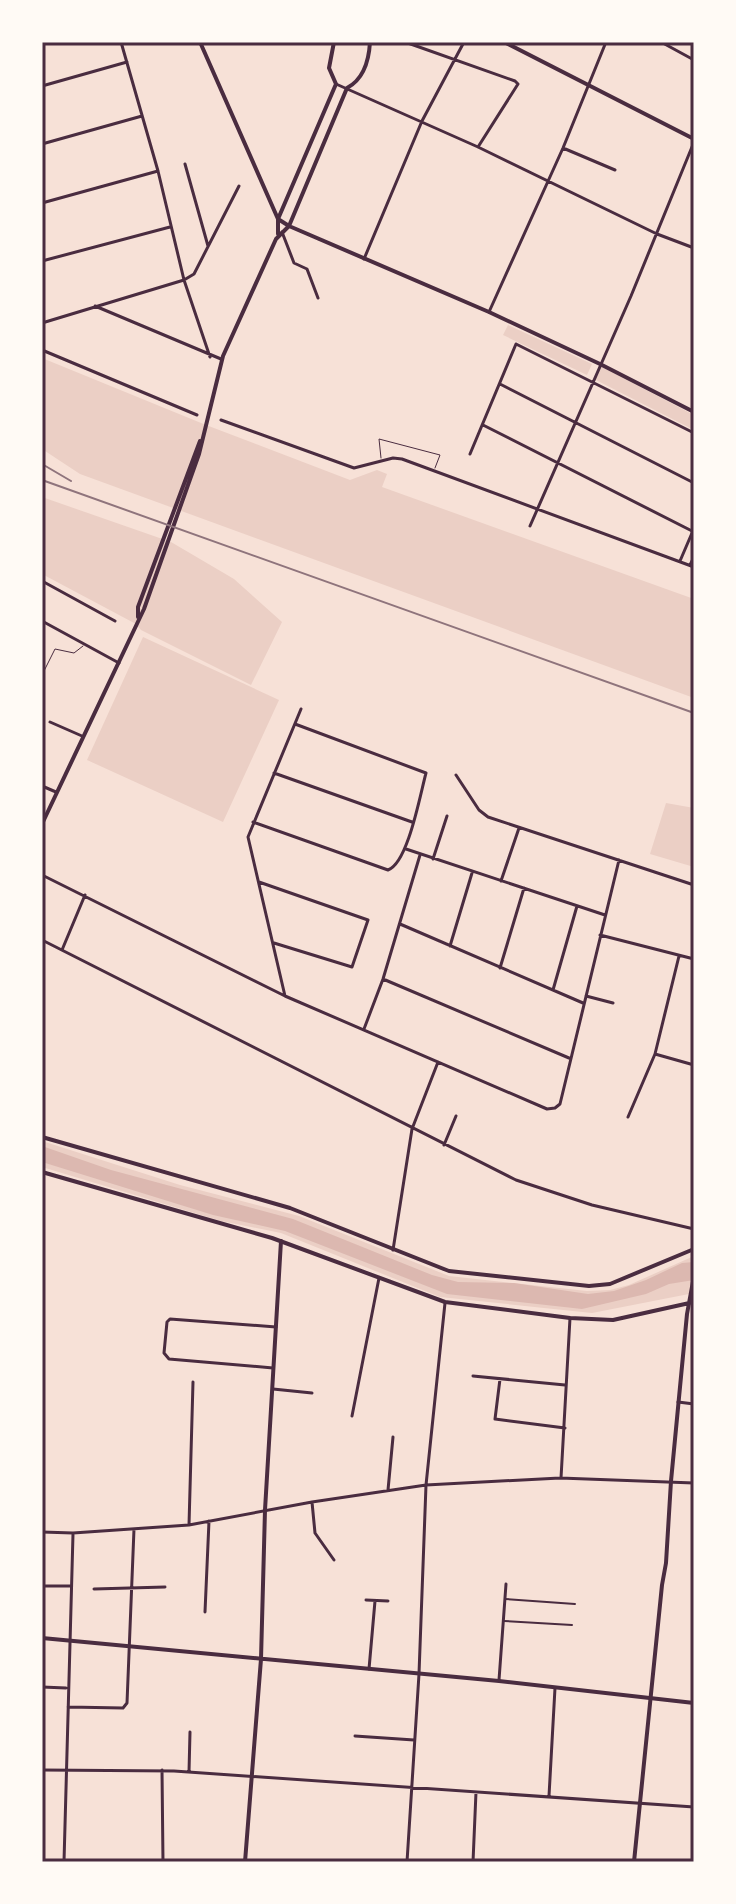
<svg xmlns="http://www.w3.org/2000/svg" width="736" height="1904" viewBox="0 0 736 1904" font-family="'PT Sans',sans-serif">
<style>
.green{fill:#ebcfc5}
.water{fill:#dcb8b0}
.lines{fill:none;stroke-linecap:round;stroke-linejoin:round}
.service{stroke:#4a2c40;stroke-width:1}
.pedestrian{stroke:#4a2c40;stroke-width:2}
.minor{stroke:#4a2c40;stroke-width:3}
.tertiary{stroke:#4a2c40;stroke-width:4}
.secondary{stroke:#4a2c40;stroke-width:4}
.rail{stroke:#8f747c;stroke-width:2}
.neatline{fill:none;stroke:#4a2c40;stroke-width:3}
</style>
<rect width="100%" height="100%" fill="#f7e1d7"/>
<!-- green -->
<path class="green" d="M508,325L592,364L587,375L503,335Z
M42,358L206,425L350,480L377,470L387,474L382,487L694,599V698L80,474L42,449Z
M600,366L694,415V430L594,379Z
M42,497L171,542L234,579L282,622L251,685L141,630L136,624L42,574Z
M143,637L279,700L223,822L87,760Z
M666,803L694,808V867L650,854Z
M42,1141L180,1185L299,1216L449,1276L587,1291L610,1290L629,1285L694,1256V1293L592,1313L440,1297L281,1233L221,1221L42,1167Z"/>
<!-- water -->
<path class="water" d="M42,1146L111,1170L293,1219L432,1275L458,1282L514,1283L588,1294L614,1291L646,1280L682,1263L694,1262V1280L669,1284L646,1294L582,1309L447,1294L285,1231L213,1215L42,1162Z"/>
<g class="lines">
<!-- service -->
<path class="service" d="M381,458L379,439L440,455L435,468
M42,675L55,649L74,653L83,646"/>
<!-- pedestrian -->
<path class="pedestrian" d="M505,1599L575,1604
M504,1621L572,1625"/>
<!-- minor -->
<path class="minor" d="M121,42L158,171L184,280L210,357
M405,42L515,81L518,84L478,147
M661,42L694,60
M336,84L478,147L657,234L694,248
M42,86L127,62
M42,144L142,116
M563,148L615,170
M185,164L208,246
M42,203L158,171
M282,232L294,263L307,269L318,298
M364,259L422,121L464,42
M42,261L170,227
M95,306L221,359
M489,312L563,148L606,42
M42,323L184,280L194,274L239,186
M42,350L197,415
M500,384L694,483
M221,420L354,468L393,458L402,459L694,567
M483,425L694,532
M470,454L516,344L694,433
M530,526L631,296L694,142
M680,561L692,533
M690,565L694,557
M42,581L115,621
M42,621L119,663
M50,722L82,736
M274,773L412,822
M456,775L479,810L488,817L694,885
M42,786L56,792
M253,822L388,870C408,863 420,795 426,773L295,724
M406,849L605,915
M433,859L447,816
M42,875L285,996L547,1109L555,1108L560,1104L619,860
M501,881L519,828
M259,882L368,920L352,967L274,943
M400,924L583,1003
M600,935L694,959
M42,940L516,1180L592,1205L694,1229
M450,946L472,873
M62,950L85,895
M500,968L524,888
M383,979L569,1058
M553,990L577,906
M285,996L248,837L301,709
M586,996L613,1003
M364,1029L383,979L420,855
M655,1054L694,1065
M628,1117L655,1054L679,956
M444,1145L456,1116
M393,1250L412,1129L438,1062
M273,1368L169,1359L164,1353L167,1322L170,1319L276,1327
M473,1376L565,1385
M500,1379L495,1419L565,1428
M273,1389L312,1393
M678,1402L694,1404
M352,1416L379,1278
M561,1478L570,1318
M388,1490L393,1437
M312,1502L315,1533L334,1560
M189,1525L193,1382
M42,1532L73,1533L189,1525L312,1502L426,1485L560,1478L694,1483
M42,1586H71
M94,1589L165,1587
M366,1600L388,1601
M205,1612L209,1521
M369,1669L375,1601
M499,1680L506,1584
M42,1687L66,1688
M68,1707L123,1708L127,1703L134,1529
M355,1736L414,1740
M42,1770L174,1771L694,1807
M162,1770L163,1862
M189,1772L190,1732
M549,1796L555,1688
M64,1862L73,1534
M407,1862L419,1674L426,1485L445,1303
M473,1862L476,1792"/>
<!-- tertiary -->
<path class="tertiary" d="M200,42L278,219L289,226L489,312L600,364L694,412
M504,42L694,139
M278,234V219L336,84L329,68L334,42
M138,617V607L200,441
M42,824L144,609L199,454L223,356L276,239L289,226L347,88C364,79 369,60 370,42
M42,1638L499,1681L694,1703
M245,1862L261,1659L265,1510L281,1241"/>
<!-- secondary -->
<path class="secondary" d="M42,1137L290,1208L449,1271L589,1286L610,1284L694,1249
M42,1172L272,1238L445,1302L570,1318L613,1320L694,1302
M634,1862L662,1585L666,1563L671,1481L687,1314L694,1276"/>
<!-- rail -->
<path class="rail" d="M42,464L71,481
M42,480L694,713"/>
</g>
<!-- border -->
<rect width="736" height="1904" fill="none" stroke="#fffaf5" stroke-width="88"/>
<rect x="44" y="44" width="648" height="1816" class="neatline"/>
</svg>
